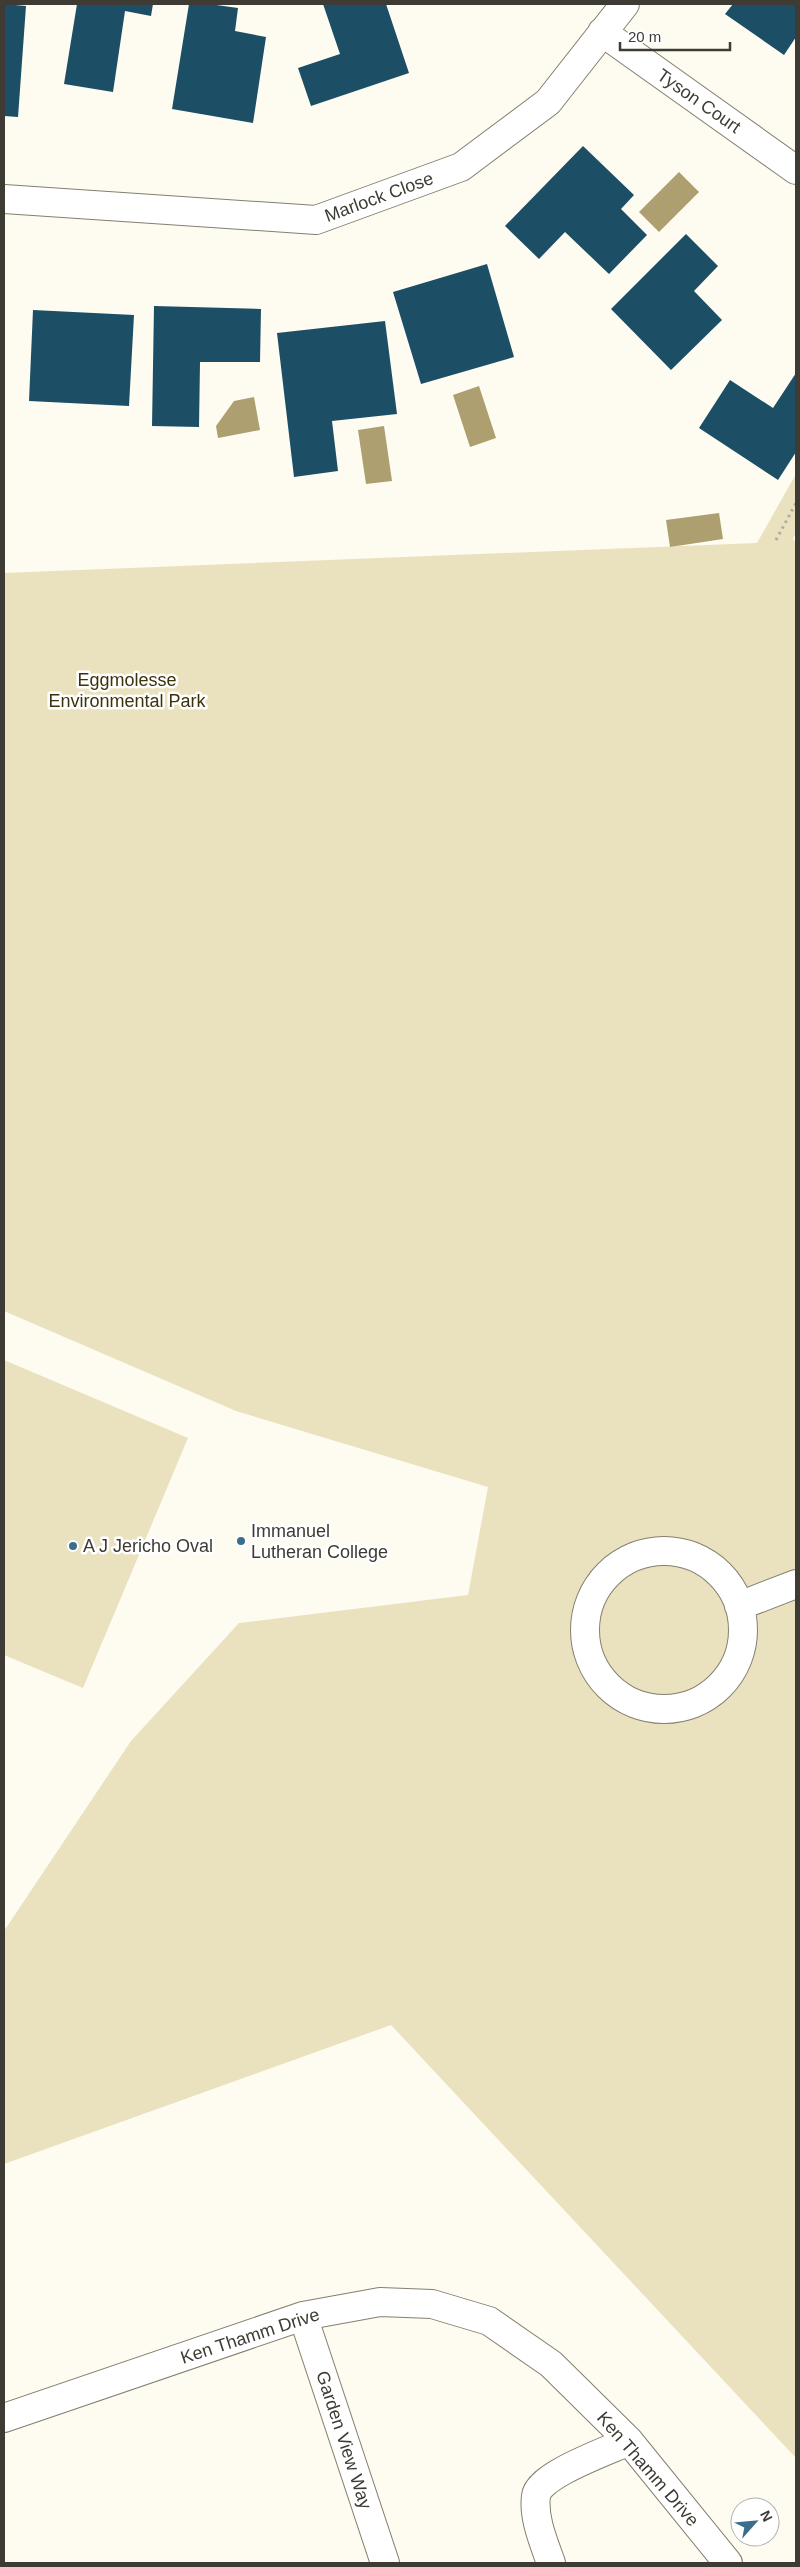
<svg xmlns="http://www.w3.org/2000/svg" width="800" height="2567" viewBox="0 0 800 2567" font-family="Helvetica,sans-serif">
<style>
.green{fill:#eae1bf}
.water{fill:#ad9f6f}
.building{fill:#1c4e66}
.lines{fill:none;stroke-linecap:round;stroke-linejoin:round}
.street-casing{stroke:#847f6e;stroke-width:30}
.path{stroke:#b0ada4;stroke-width:3;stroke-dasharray:2.5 4;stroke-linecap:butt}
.street{stroke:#fff;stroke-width:28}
.poi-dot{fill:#396f8b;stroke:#fff;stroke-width:2}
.labels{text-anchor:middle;stroke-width:5;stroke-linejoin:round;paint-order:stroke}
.street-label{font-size:18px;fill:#3d3b34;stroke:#fff}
.park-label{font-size:18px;fill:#3d330a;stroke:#fff}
.poi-label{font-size:18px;fill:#3d3b34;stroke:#fff;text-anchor:start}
</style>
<rect width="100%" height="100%" fill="#fefbf0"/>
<!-- green -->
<path class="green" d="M796,474V533L793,538L796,544V2458L391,2025L4,2164V1931L131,1741L239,1623L468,1595L488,1487L236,1411L4,1311V573L757,543Z
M4,1360L188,1438L83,1688L4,1655Z"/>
<!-- water -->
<path class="water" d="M679,172L699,192L659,232L639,212Z
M479,386L496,438L470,447L453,395Z
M254,397L260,430L218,438L216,426L234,401Z
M384,426L392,481L366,484L358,430Z
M719,513L723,539L670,547L666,520Z"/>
<!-- building -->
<path class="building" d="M4,4L26,6L18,117L4,116Z
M77,4H153L151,16L125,11L113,92L64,84Z
M189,4H209L238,8L235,31L266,37L253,123L172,109Z
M323,4H386L409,73L311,106L298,68L340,54Z
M733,4H796V37L784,55L725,14Z
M583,146L634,195L621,209L647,235L609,274L565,232L539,259L505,226Z
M686,234L718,266L694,291L722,320L671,370L611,309Z
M487,264L514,357L421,384L393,292Z
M154,306L261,309L260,362H200L199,427L152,426Z
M33,310L134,315L129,406L29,401Z
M385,321L397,414L332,421L338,471L294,477L277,333Z
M796,373V452L778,480L699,428L730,380L773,408Z"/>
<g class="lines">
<defs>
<path id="street" d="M602,32L796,170
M4,199L316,220L461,167L548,102L625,4
M585 1630a79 79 0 1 1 158 0a79 79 0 1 1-158 0Z
M739,1606L796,1584
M303,2316L385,2563
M4,2418L303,2316L380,2302L432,2304L489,2321L551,2364L629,2441L728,2563
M551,2563C544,2543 533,2518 536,2496C538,2475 610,2450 629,2441"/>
</defs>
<!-- street casing -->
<use href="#street" class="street-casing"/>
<!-- path -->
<path class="path" d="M776,540L796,503"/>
<!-- street -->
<use href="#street" class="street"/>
</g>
<!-- markers -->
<g class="poi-dot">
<circle cx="241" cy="1541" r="5"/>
<circle cx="73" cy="1546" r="5"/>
</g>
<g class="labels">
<!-- street labels -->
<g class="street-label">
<text transform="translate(699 101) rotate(35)" y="6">Tyson Court</text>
<text transform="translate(379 197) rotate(-20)" y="6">Marlock Close</text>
<text transform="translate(250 2336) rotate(-18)" y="6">Ken Thamm Drive</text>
<text transform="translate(344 2440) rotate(72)" y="6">Garden View Way</text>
<text transform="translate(648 2469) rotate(49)" y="6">Ken Thamm Drive</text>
</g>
<!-- park labels -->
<g class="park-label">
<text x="127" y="686">Eggmolesse<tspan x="127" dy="21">Environmental Park</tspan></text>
</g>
<!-- poi labels -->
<g class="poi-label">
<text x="251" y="1537">Immanuel<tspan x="251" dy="21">Lutheran College</tspan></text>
<text x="83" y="1552">A J Jericho Oval</text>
</g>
</g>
<!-- border -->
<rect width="800" height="2567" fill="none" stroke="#3d3b34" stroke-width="10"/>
<!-- north arrow -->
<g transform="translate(755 2522) rotate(63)"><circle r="24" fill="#ffffff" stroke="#b1b1ae"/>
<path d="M0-4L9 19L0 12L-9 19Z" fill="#396f8b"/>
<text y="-8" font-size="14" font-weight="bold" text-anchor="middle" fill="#3d3b34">N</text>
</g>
<!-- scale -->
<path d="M620 42v8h110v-8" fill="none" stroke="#3d3b34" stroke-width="2.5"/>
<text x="628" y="42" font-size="15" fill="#3d3b34" stroke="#ffffff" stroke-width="4" paint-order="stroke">20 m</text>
</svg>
